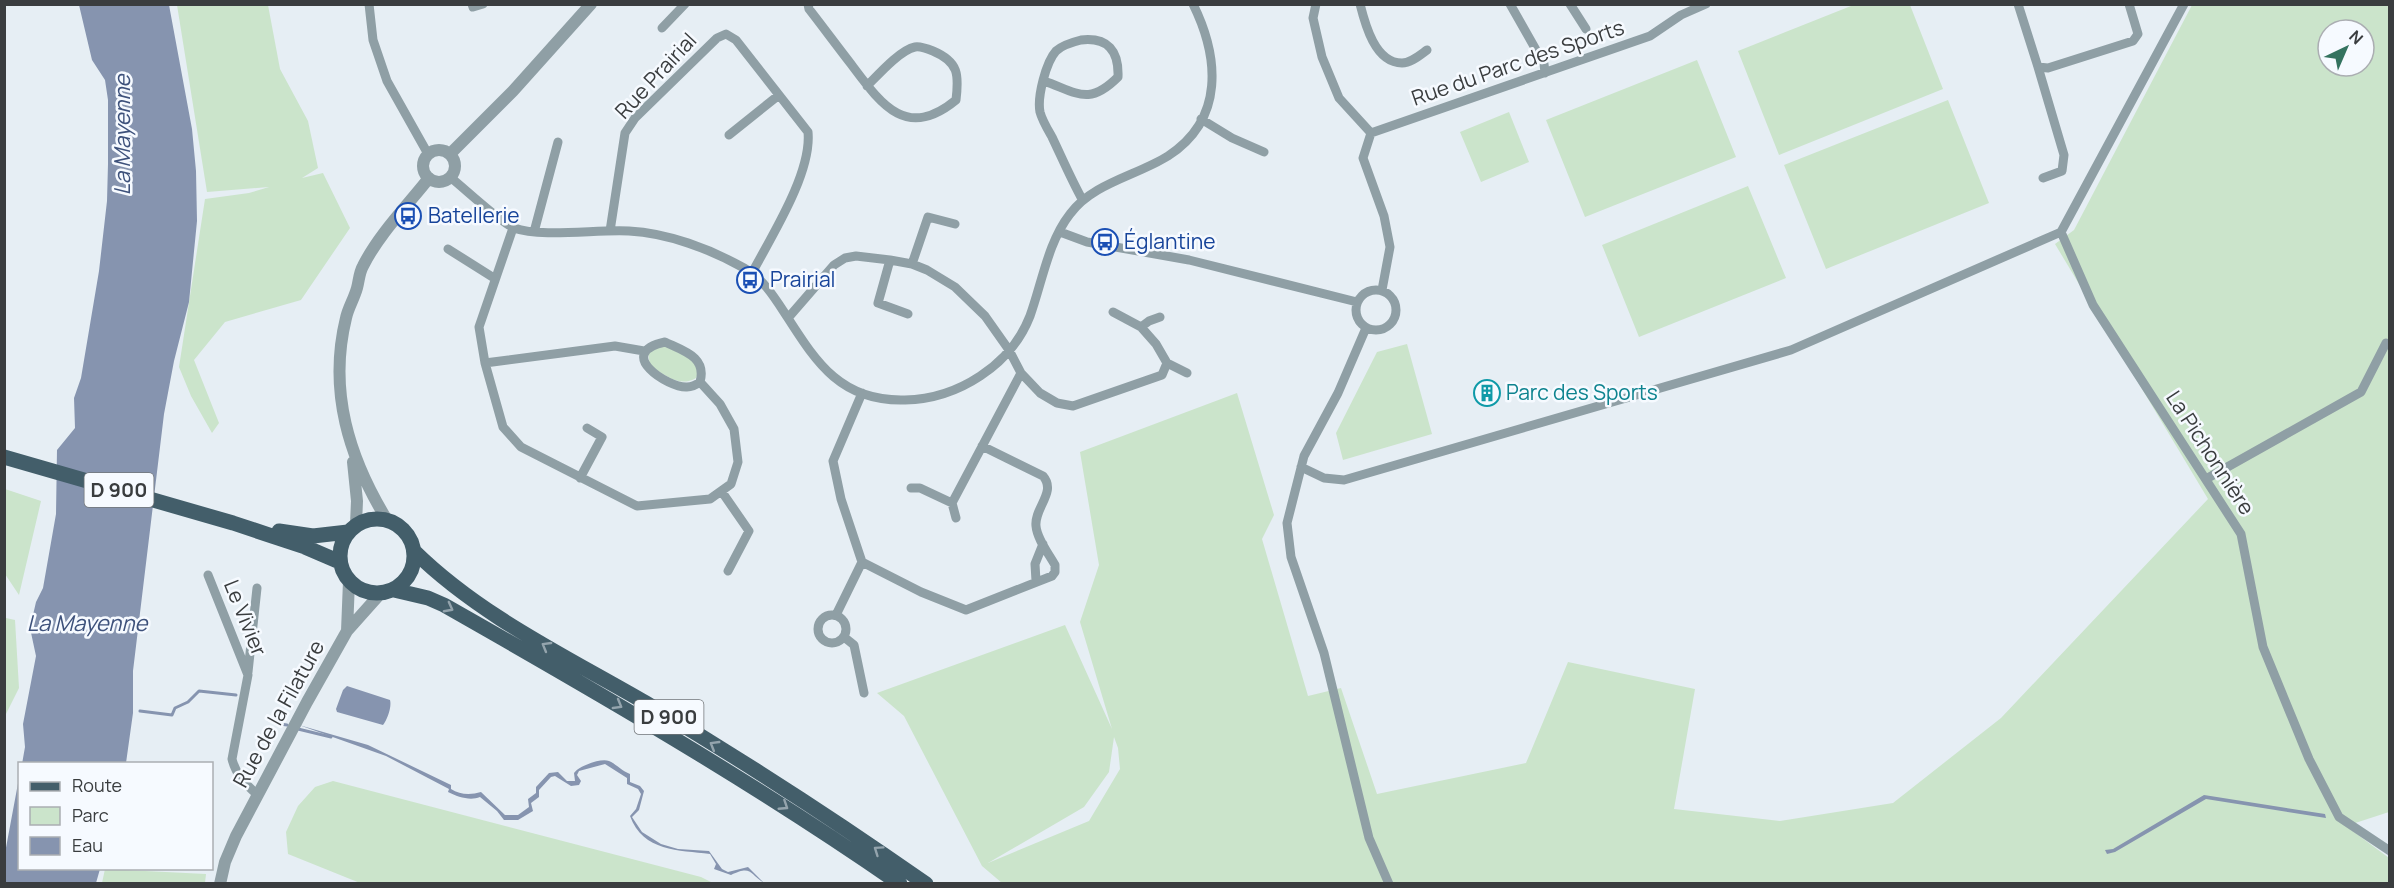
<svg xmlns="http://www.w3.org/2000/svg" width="2394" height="888" viewBox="0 0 2394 888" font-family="Manrope,sans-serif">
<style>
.green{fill:#cbe4cb;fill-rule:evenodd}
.water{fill:#8694af}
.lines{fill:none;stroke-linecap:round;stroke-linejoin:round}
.stream{stroke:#8694af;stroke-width:3}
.minor{stroke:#8f9fa5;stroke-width:9}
.tertiary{stroke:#8f9fa5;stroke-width:12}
.primary{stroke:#435e6a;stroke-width:15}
.oneway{stroke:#94a4ad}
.labels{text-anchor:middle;stroke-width:5;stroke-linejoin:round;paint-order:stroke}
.shield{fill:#f6faff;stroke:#727679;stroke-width:1.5}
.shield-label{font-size:20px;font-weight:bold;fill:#3a3d3f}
.street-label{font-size:21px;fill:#3a3d3f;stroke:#f6faff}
.transit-label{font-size:21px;fill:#164399;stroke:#f6faff;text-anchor:start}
.culture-label{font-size:21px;fill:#0d838f;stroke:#f6faff;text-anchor:start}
.water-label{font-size:22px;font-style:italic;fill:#3d517b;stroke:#f6faff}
</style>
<rect width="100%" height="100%" fill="#e6eef4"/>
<!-- green -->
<path class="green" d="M1856,4L1910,5L1943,89L1779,155L1738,51Z
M177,5H268L280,69L308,121L318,168L302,178L323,173L350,228L301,300L225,322L194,360L219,423L212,433L191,396L179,367L205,199L249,193L269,187L207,192Z
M2192,5H2389V812L2346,826L2389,858V883H1002L982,866L904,716L877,693L1065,625L1112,729L1080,622L1099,565L1080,452L1237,393L1274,515L1262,539L1308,696L1341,688L1377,794L1526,763L1568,662L1695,689L1674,809L1780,821L1893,803L2001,718L2208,499L2055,244L2074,230ZM2328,30H2364V66H2328ZM1114,737L1118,748L1120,769L1089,821L988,863L1084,807L1109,772Z
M1697,60L1736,157L1585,217L1546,120Z
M1948,100L1989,203L1826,269L1784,165Z
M1509,112L1529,162L1481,182L1460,132Z
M1748,186L1786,278L1639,337L1602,245Z
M664,344L694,361L699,370L696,378C679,388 666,375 650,366L648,352Z
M1407,344L1432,434L1343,460L1336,433L1377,352Z
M5,489L41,501L19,595L5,574Z
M6,618L15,620L19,688L5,716L6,793L5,799L4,620Z
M333,781L701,877L713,883H360L288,854L286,832L298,806L315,787Z
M105,869L206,874L205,883H102Z"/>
<!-- water -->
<path class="water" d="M79,5H169L192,129L196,171L197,221L189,302L174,361L164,414L133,671V713L126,763L22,764L25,747L23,724L36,656L30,628L36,602L43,588L56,514L57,450L75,428L74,398L81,378L99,271L107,201L108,164V100L105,80L92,60Z
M347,686L390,700C392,707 387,720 383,725L337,712L336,709L343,690Z
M299,725L368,745L451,785V789C460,795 471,795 481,792L505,815H518L529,807L528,799L536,793V787L549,773L558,772L567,781H575L574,773C579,766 600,758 609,761C616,764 622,771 630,774V782L640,786L644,791L639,810L632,817L642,832L661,844L678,849L709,851L722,869L728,872L748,867L764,883C749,874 752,865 731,875L714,869L716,864L710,854C679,850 643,852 630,816L636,809L641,794L638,789L627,784V778L605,764L579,771L577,775L581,781L579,785L571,786L555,776L551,777L539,790V797L531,803L533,811L518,820H504L497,811L480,797C470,801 458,797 448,792L449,789L386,756Z
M19,778L20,868L100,869L96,883H5V853Z
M2204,795L2325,814L2326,818L2206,799L2115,852L2107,854L2105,850L2113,849Z"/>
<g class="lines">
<!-- stream -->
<path class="stream" d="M140,711L172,715L175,708L188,702L199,691L236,695
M280,724L287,725
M298,729L331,737"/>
<!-- minor -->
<path class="minor" d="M369,4L373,40L387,81L428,154
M472,4L473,7L483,4
M808,4L809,9C823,27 837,46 851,64C881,104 906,141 956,100C959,75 959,62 933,51C928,49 920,46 915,47C900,50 878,75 867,86
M1316,4L1313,18L1322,57L1339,98L1371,133
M1360,4C1365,24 1375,63 1402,63C1411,63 1420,55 1427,50
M1510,4L1544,64L1545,73
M1570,4L1586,29
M2018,4L2038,67L2048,68L2133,41L2138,34L2129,4
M662,28L685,4
M2038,67L2064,155L2062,171L2043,178
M1044,81C1078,93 1089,106 1118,77C1119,51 1108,37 1081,40C1073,42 1062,45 1056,51C1046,62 1037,97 1040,112C1042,120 1048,130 1052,137C1062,158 1071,179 1082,199
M1201,119L1232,138L1264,152
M1371,133L1650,36L1681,15L1706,4
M1371,133L1363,158L1384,216L1390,247L1382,290
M729,135L779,95
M450,177C464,188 501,223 514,228C542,238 598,229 629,231C668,233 710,249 744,268C762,278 773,295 784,312C815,360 839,402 905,400C958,399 1011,365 1030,316C1042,283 1048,242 1070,214C1093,183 1136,176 1168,156C1225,119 1219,57 1193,4
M513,228L479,327L485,363L503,427L521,447L637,506L710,499L731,484L738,462L734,429L720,404L700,382
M610,231L625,133L635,118L717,38L726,34L736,40L808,132C812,173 771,237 752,273
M534,232L558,142
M1060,232L1087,242L1189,260L1357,302
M2061,232L2093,305L2241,534L2263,647L2309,759L2339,817L2390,851
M2061,232L2184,4
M448,249L494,278
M890,260L878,303L908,314
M912,264L928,217L955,224
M1356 310a20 20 0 1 1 40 0a20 20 0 1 1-40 0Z
M1113,312L1141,327
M788,318L834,265L845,258L856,256L890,260L912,264L927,270L955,287L985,316L1009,350L1021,373L1040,393L1057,403L1073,406L1162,375L1167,363L1156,344L1141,327L1149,321L1160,317
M1366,328L1338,393L1304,456L1287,523L1291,557L1324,653L1369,838L1389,884
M665,342C684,351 707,357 700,382C696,385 692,387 687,387C668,388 614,353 665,342Z
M485,363L615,346L644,351
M1167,363L1187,373
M862,393L833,461L841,499L862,562L921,592L966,610L1052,576L1055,572V565C1049,554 1037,539 1036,526C1034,508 1057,492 1043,476L982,446
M1301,467L1324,478L1344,480L1791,350L2061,232
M580,478L602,437L587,428
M2206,479L2361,392L2386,343
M911,488H920L952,503L1021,373
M722,492L749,531L728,571
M952,503L956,518
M208,575L248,675L232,759C236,775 245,784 258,795
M1036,581L1035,564L1043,544
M818 629a14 14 0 1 1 28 0a14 14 0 1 1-28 0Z
M836,615L862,562
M844,637L854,645L864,693
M248,672L257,588"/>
<!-- tertiary -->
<path class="tertiary" d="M423 166a16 16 0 1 1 32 0a16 16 0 1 1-32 0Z
M450,154L513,91L591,4
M353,462L357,501L356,524
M387,520C349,458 328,391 346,318C348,308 354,299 357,288C359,281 359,273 363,266C379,234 407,206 429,178
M347,631L349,581
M220,884L225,862L236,836L307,702L347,631L380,594"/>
<!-- primary -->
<path class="primary" d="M4,457L233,523L305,547L340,562
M340 556a37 37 0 1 1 74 0a37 37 0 1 1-74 0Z
M279,531L313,536L348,532
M414,551C480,616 567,657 646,703C742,760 835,820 926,884
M394,590L428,598L444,605C599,693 753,782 900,884"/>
</g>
<!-- one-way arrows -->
<defs><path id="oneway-chevron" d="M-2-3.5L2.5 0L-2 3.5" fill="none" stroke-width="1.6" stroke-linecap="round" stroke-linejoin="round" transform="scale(1.5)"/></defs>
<g class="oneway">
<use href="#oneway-chevron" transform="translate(449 608) rotate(28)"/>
<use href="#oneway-chevron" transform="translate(546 646) rotate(-150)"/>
<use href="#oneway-chevron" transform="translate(618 705) rotate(30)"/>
<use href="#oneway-chevron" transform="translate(714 745) rotate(-149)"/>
<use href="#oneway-chevron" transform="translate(784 806) rotate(33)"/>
<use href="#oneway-chevron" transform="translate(878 850) rotate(-145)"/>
</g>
<!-- icons -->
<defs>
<symbol id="bus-ring" viewBox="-11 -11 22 22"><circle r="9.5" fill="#f6faff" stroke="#1a4fb4" stroke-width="1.5"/><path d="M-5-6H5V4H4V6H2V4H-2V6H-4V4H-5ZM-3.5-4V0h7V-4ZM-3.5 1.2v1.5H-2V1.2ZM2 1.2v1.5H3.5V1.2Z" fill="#1a4fb4"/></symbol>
<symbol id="building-ring" viewBox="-11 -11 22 22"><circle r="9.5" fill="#f6faff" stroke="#0f9aa8" stroke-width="1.5"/><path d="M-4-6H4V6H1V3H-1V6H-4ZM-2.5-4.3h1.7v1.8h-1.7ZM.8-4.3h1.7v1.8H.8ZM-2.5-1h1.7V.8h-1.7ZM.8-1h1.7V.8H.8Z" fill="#0f9aa8"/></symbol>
</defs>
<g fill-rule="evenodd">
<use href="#bus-ring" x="393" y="201" width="30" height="30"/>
<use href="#bus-ring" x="1090" y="227" width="30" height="30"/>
<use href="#bus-ring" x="735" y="265" width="30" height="30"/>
<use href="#building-ring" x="1472" y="378" width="30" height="30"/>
</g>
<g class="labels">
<!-- shield labels -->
<g class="shield">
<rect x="84.5" y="473" width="69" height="34" rx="4.5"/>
<rect x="634.5" y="700" width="69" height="34" rx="4.5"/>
</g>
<g class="shield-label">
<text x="119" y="497">D 900</text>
<text x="669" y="724">D 900</text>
</g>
<!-- street labels -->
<g class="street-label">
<text transform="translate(1518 63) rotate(-19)" y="7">Rue du Parc des Sports</text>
<text transform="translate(656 76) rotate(-47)" y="7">Rue Prairial</text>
<text transform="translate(2210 453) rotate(57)" y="7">La Pichonnière</text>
<text transform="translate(245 618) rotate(68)" y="7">Le Vivier</text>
<text transform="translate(279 714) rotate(-61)" y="7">Rue de la Filature</text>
</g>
<!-- transit labels -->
<g class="transit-label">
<text x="428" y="223">Batellerie</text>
<text x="1124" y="249">Églantine</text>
<text x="770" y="287">Prairial</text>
</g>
<!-- culture labels -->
<g class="culture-label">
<text x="1506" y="400">Parc des Sports</text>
</g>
<!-- water labels -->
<g class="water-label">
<text transform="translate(122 135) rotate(-90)" y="8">La Mayenne</text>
<text x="87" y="631">La Mayenne</text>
</g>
</g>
<!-- border -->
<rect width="2394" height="888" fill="none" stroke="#3a3d3f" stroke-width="12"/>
<!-- legend -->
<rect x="18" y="762" width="195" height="108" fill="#f6faff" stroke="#abaeb2" stroke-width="1.5"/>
<rect x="30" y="782" width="30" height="9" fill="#435e6a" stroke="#abaeb2" stroke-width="1.5"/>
<text x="72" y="792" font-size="18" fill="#3a3d3f">Route</text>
<rect x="30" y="807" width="30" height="18" fill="#cbe4cb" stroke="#abaeb2" stroke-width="1.5"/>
<text x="72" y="822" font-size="18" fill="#3a3d3f">Parc</text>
<rect x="30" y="837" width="30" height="18" fill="#8694af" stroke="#abaeb2" stroke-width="1.5"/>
<text x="72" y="852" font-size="18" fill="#3a3d3f">Eau</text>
<!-- north arrow -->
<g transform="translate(2346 48) rotate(44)"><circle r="28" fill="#f6faff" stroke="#abaeb2" stroke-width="1.5"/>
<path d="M0-4.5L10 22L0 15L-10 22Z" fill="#34735f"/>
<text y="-9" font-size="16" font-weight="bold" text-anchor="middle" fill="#3a3d3f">N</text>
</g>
</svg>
